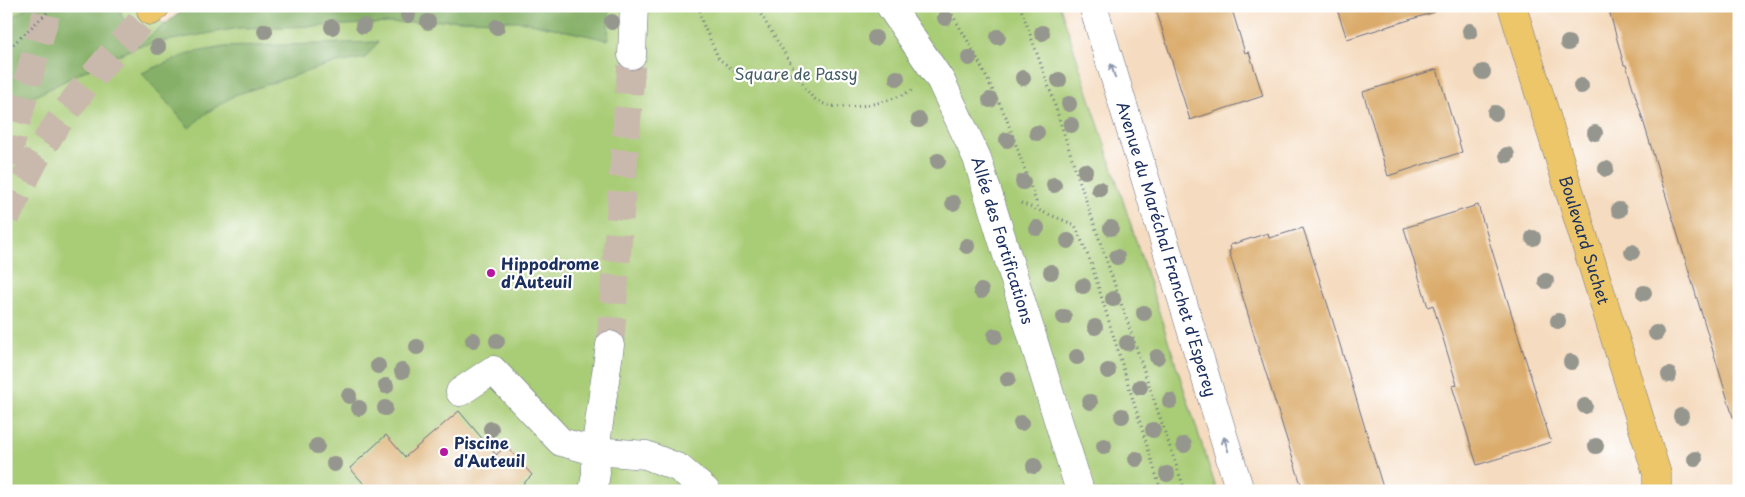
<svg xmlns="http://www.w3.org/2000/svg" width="1745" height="497" viewBox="0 0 1745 497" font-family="'Playpen Sans',sans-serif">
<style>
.green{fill:#a9cc76;stroke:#627e6a}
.forest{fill:#86b067;stroke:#507062}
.building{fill:#daab6b}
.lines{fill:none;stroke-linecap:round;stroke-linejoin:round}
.minor-tunnel{stroke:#c9b9ac;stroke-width:28;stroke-dasharray:28 14;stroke-linecap:butt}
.highway-tunnel{stroke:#c9b9ac;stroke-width:28;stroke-dasharray:28 14;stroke-linecap:butt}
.minor-casing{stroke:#676b80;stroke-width:29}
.major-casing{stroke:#676b80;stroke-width:29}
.highway-casing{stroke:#676b80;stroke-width:29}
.path{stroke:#676b80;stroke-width:3;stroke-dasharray:1 4;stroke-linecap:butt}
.minor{stroke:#fff;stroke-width:28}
.major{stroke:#ecc669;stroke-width:28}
.highway{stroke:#ecc669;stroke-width:28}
.tree{fill:#95968e}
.oneway{stroke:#8d97ae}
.poi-dot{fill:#b5179e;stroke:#fff;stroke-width:2}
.labels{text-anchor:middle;stroke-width:4.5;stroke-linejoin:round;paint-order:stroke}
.park-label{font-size:16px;fill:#465e65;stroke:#fff}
.street-label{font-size:16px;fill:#1b2f5e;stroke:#fff}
.poi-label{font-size:16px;font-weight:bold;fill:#1b2f5e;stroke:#fff;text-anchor:start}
</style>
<rect width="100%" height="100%" fill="#fff"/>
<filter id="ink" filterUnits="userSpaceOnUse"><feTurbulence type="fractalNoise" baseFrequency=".02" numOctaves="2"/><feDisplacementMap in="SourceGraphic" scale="10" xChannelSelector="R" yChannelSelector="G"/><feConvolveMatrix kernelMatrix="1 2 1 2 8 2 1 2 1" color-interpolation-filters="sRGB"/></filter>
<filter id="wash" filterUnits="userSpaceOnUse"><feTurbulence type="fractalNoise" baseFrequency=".0096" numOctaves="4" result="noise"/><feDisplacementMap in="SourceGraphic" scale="20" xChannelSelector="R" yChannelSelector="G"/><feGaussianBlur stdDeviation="1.12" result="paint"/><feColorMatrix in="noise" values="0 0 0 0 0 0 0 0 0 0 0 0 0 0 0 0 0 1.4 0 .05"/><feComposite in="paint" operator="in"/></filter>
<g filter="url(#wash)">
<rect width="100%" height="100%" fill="#f5dbbf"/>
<!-- green -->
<path class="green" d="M6,6H147L164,25L189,6H1060L1217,491H6Z"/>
<!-- forest -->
<path class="forest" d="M30,6H120L121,14L138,45L189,6H609L608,40L521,21L454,20L323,26L239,28L138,46L82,72L6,111V21Z
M378,42L365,58L327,65L235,95L205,114L189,128L142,73L190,53L224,47Z"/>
<g id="blocks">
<!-- building -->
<path class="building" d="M1155,6H1231L1245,53L1249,52L1263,96L1190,120Z
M1336,6H1434L1435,12L1347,39Z
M1608,6H1739V416L1733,417L1642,117L1626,65H1624L1621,54Z
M1437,69L1462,152L1388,176L1363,92Z
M1478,205L1551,442L1477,465L1452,386L1457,385L1433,305L1428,307L1404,228Z
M1303,228L1331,315L1384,491H1303L1255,338L1229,251L1231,250L1230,245L1268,233L1269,238Z
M459,411L496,455L506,446L532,475L516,491H370L350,468L386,435L405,457Z"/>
</g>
</g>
<g filter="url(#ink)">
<use href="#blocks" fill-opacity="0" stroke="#676b80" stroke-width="1"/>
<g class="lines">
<!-- minor-tunnel -->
<path class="minor-tunnel" d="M610,345L632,55"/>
<!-- highway-tunnel -->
<path class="highway-tunnel" d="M6,163L48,6
M6,218C18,194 29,169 43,146C73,97 112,53 151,11"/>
<defs>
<g id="minor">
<path id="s1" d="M890,6L941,81L977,158L1080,491"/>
<path id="s2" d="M1093,6L1240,491"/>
<path d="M632,55L634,6"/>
<path d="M460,392L493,370L561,442L595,451L646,455L679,468L706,491"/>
<path d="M593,491L596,473L595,451L610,345"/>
</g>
<g id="major">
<path id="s3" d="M1512,6L1657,474V491"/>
</g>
<path id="highway" d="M151,11L156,6"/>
</defs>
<!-- minor casing -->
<use href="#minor" class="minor-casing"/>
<!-- major casing -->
<use href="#major" class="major-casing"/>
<!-- highway casing -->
<use href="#highway" class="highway-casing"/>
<!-- path -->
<path class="path" d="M699,6L702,22L719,59L740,75L772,81L795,73
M756,6C766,24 778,41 788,59C794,69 807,94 816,100C839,115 890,103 912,90
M947,6L972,48L1006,117L1039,210
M1020,6L1050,90L1075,168L1185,491
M6,9L11,6
M6,51L54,6
M1021,203L1075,225L1091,263L1161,491"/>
<!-- minor -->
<use href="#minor" class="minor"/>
<!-- major -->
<use href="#major" class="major"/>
<!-- highway -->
<use href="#highway" class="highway"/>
</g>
<!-- trees -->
<g class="tree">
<circle cx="408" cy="15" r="8"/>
<circle cx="945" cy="18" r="8"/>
<circle cx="428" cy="22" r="8"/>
<circle cx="612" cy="22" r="8"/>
<circle cx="363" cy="26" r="8"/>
<circle cx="332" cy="27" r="8"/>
<circle cx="497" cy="27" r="8"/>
<circle cx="265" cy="31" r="8"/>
<circle cx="1470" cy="31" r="8"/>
<circle cx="1042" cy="33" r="8"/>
<circle cx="998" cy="37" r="8"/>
<circle cx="875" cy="38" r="8"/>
<circle cx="1568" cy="43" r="8"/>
<circle cx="158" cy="47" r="8"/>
<circle cx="969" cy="58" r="8"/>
<circle cx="1483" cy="72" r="8"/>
<circle cx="897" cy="78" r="8"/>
<circle cx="1023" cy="78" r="8"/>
<circle cx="1059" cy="80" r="8"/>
<circle cx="1581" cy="86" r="8"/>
<circle cx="990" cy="100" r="8"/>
<circle cx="1069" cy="104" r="8"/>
<circle cx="1495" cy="113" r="8"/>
<circle cx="919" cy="120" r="8"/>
<circle cx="1071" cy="125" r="8"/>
<circle cx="1037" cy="133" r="8"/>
<circle cx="1595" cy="133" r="8"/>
<circle cx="1007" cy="140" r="8"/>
<circle cx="1507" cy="155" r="8"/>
<circle cx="938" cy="161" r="8"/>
<circle cx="1606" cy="169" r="8"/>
<circle cx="1085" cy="171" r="8"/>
<circle cx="1023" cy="182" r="8"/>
<circle cx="1054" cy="185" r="8"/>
<circle cx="1099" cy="189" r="8"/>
<circle cx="953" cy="203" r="8"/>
<circle cx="1619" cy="210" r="8"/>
<circle cx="1037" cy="228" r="8"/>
<circle cx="1111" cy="228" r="8"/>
<circle cx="1533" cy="238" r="8"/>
<circle cx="1068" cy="241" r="8"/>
<circle cx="967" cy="246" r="8"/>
<circle cx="1632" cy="252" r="8"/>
<circle cx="1117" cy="257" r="8"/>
<circle cx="1051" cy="272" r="8"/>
<circle cx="1546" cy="281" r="8"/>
<circle cx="1083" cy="286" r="8"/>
<circle cx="981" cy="291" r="8"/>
<circle cx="1644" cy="293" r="8"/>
<circle cx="1113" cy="299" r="8"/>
<circle cx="1144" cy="313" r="8"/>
<circle cx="1064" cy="317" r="8"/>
<circle cx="1558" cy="321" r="8"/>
<circle cx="1095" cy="327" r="8"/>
<circle cx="1656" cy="333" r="8"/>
<circle cx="995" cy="336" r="8"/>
<circle cx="473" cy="340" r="8"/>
<circle cx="497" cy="341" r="8"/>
<circle cx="1127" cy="343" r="8"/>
<circle cx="417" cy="347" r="8"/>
<circle cx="1077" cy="357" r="8"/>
<circle cx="1157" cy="357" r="8"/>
<circle cx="1571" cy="362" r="8"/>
<circle cx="378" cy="366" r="8"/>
<circle cx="402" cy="371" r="8"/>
<circle cx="1108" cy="371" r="8"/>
<circle cx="1669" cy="375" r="8"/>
<circle cx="1008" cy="379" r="8"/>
<circle cx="386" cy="386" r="8"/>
<circle cx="1140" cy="387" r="8"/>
<circle cx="349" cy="396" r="8"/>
<circle cx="1170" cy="401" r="8"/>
<circle cx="1090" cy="402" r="8"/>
<circle cx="1585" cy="406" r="8"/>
<circle cx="359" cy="408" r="8"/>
<circle cx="385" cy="408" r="8"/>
<circle cx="1122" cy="416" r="8"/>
<circle cx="1681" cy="416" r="8"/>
<circle cx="1021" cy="423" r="8"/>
<circle cx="491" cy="429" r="8"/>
<circle cx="1153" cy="430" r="8"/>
<circle cx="1184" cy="445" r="8"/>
<circle cx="317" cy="446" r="8"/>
<circle cx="1104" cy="446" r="8"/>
<circle cx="1596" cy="446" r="8"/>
<circle cx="1136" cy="459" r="8"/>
<circle cx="1695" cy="459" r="8"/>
<circle cx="334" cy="464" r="8"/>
<circle cx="1034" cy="466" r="8"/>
<circle cx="1167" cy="474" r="8"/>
</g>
<!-- one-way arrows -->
<defs><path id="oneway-shaft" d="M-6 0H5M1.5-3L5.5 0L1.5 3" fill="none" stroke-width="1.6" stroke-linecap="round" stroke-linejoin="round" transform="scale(1.25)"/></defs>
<g class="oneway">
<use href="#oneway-shaft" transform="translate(1113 71) rotate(-107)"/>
<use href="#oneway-shaft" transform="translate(1226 444) rotate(-107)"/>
</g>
</g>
<!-- markers -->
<g class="poi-dot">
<circle cx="491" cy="273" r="5"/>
<circle cx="444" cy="452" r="5"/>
</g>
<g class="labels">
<!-- park labels -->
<g class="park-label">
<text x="796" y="80">Square de Passy</text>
</g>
<!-- street labels -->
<g class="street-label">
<text dy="6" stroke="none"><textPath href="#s3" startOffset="245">Boulevard Suchet</textPath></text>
<text dy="6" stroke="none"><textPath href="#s1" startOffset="262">Allée des Fortifications</textPath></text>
<text dy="6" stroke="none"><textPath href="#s2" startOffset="254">Avenue du Maréchal Franchet d'Esperey</textPath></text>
</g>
<!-- poi labels -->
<g class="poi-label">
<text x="501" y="270">Hippodrome<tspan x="501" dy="18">d'Auteuil</tspan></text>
<text x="454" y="449">Piscine<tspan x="454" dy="18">d'Auteuil</tspan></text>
</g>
</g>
<!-- margin -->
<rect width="1745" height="497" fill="none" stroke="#fff" stroke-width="25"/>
</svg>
